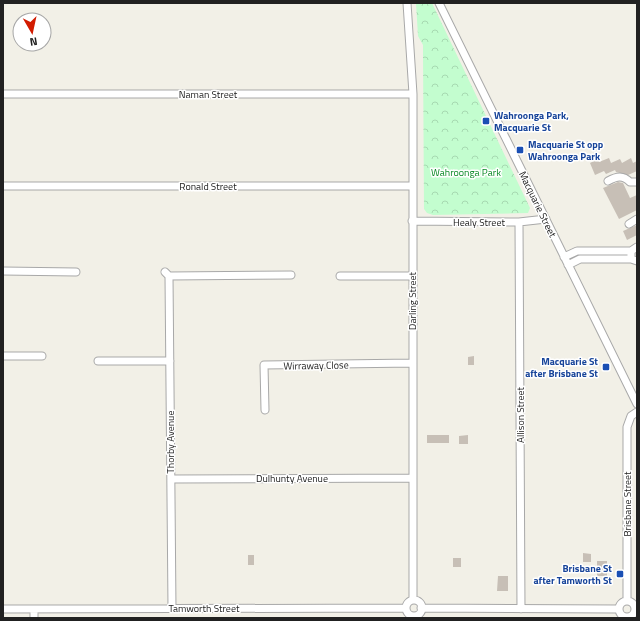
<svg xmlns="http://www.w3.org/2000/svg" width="640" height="621" viewBox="0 0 640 621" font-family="'Titillium Web',sans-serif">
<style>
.park{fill:url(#park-crowns)}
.building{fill:#c7bfb6}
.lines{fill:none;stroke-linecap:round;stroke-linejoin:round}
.minor-casing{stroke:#a8a8a8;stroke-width:9}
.minor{stroke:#fff;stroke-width:7}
.transit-dot{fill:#1a4fb4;stroke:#fff;stroke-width:1.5}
.labels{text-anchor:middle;stroke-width:3;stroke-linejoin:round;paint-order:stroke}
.street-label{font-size:10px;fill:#212121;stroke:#fff}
.transit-label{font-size:10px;font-weight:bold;fill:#164399;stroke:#fff;text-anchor:start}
.park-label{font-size:10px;fill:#058821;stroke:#fff}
</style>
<defs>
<pattern id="park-crowns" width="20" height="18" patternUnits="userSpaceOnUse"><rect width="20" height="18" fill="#c3fdcf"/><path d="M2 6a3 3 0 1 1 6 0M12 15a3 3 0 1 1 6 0" fill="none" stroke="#a7d9b1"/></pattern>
</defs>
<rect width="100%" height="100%" fill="#f2f0e7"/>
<!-- park -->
<path class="park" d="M416,3H432L530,208L528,213L433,215L427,213L424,209L423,54V45L418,36Z"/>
<!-- building -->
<path class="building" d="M609,158L611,163L620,159L622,163L631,158L633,163L637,161V171L628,175L616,172L615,170L606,174L604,171L595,175L590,163L598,159L599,162Z
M618,182L623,183L630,198L637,195V210L619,219L603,188Z
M637,225V235L627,240L623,231Z
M474,356V365H468V357Z
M427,435H449V443H427Z
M468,435V444H459V436Z
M583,553L591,554V562H583Z
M248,555H254V565H248Z
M453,558H461V567H453Z
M597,561H607V576H597Z
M498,576H508V591H497Z"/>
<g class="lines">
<defs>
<path id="minor" d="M407,3L413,94V600
M439,3L637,404
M3,94H413
M608,181C617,176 623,175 630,182H637
M3,186H413
M412,221L519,222L546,219
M519,222L521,609
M629,224L637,219
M637,247L631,251V259L637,261
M564,257L577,251H631
M568,265L580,259H631
M3,271L76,272
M165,272L169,276L291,275
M169,276L172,608
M340,276H412
M3,356H42
M98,361H170
M265,410L264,365L413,363
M171,479L413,478
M406 608a8 8 0 1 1 16 0a8 8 0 1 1-16 0Z
M619 609a8 8 0 1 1 16 0a8 8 0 1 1-16 0Z
M627,601V427L631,416L637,412
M421,608L618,609
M3,609L406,608
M34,609V618"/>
</defs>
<!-- minor casing -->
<use href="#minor" class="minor-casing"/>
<!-- minor -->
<use href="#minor" class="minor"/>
</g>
<!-- markers -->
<g class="transit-dot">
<rect x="482" y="117" width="8" height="8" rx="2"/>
<rect x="516" y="146" width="8" height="8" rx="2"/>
<rect x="602" y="363" width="8" height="8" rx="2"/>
<rect x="616" y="570" width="8" height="8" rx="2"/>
</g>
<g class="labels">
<!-- street labels -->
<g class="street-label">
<text x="208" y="98">Naman Street</text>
<text x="208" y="190">Ronald Street</text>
<text transform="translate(538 204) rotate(64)" y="4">Macquarie Street</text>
<text x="479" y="226">Healy Street</text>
<text transform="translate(412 301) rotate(-90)" y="4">Darling Street</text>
<text transform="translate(316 365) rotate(-1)" y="4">Wirraway Close</text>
<text transform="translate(520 415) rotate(-90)" y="4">Allison Street</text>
<text transform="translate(170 442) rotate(-90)" y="4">Thorby Avenue</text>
<text x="292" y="482">Dulhunty Avenue</text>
<text transform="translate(627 504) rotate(-90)" y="4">Brisbane Street</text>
<text x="204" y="612">Tamworth Street</text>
</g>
<!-- transit labels -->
<g class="transit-label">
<text x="494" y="119">Wahroonga Park,<tspan x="494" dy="12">Macquarie St</tspan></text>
<text x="528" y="148">Macquarie St opp<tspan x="528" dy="12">Wahroonga Park</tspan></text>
<text x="598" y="365" text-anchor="end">Macquarie St<tspan x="598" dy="12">after Brisbane St</tspan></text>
<text x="612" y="572" text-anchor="end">Brisbane St<tspan x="612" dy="12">after Tamworth St</tspan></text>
</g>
<!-- park labels -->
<g class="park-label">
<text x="466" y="176">Wahroonga Park</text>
</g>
</g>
<!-- border -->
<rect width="640" height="621" fill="none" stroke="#212121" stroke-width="8"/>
<!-- north arrow -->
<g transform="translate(32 32) rotate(171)"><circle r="19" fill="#ffffff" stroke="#a6a6a6"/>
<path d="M0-3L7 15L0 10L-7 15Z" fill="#d21b00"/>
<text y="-6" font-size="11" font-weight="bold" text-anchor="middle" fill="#212121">N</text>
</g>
</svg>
